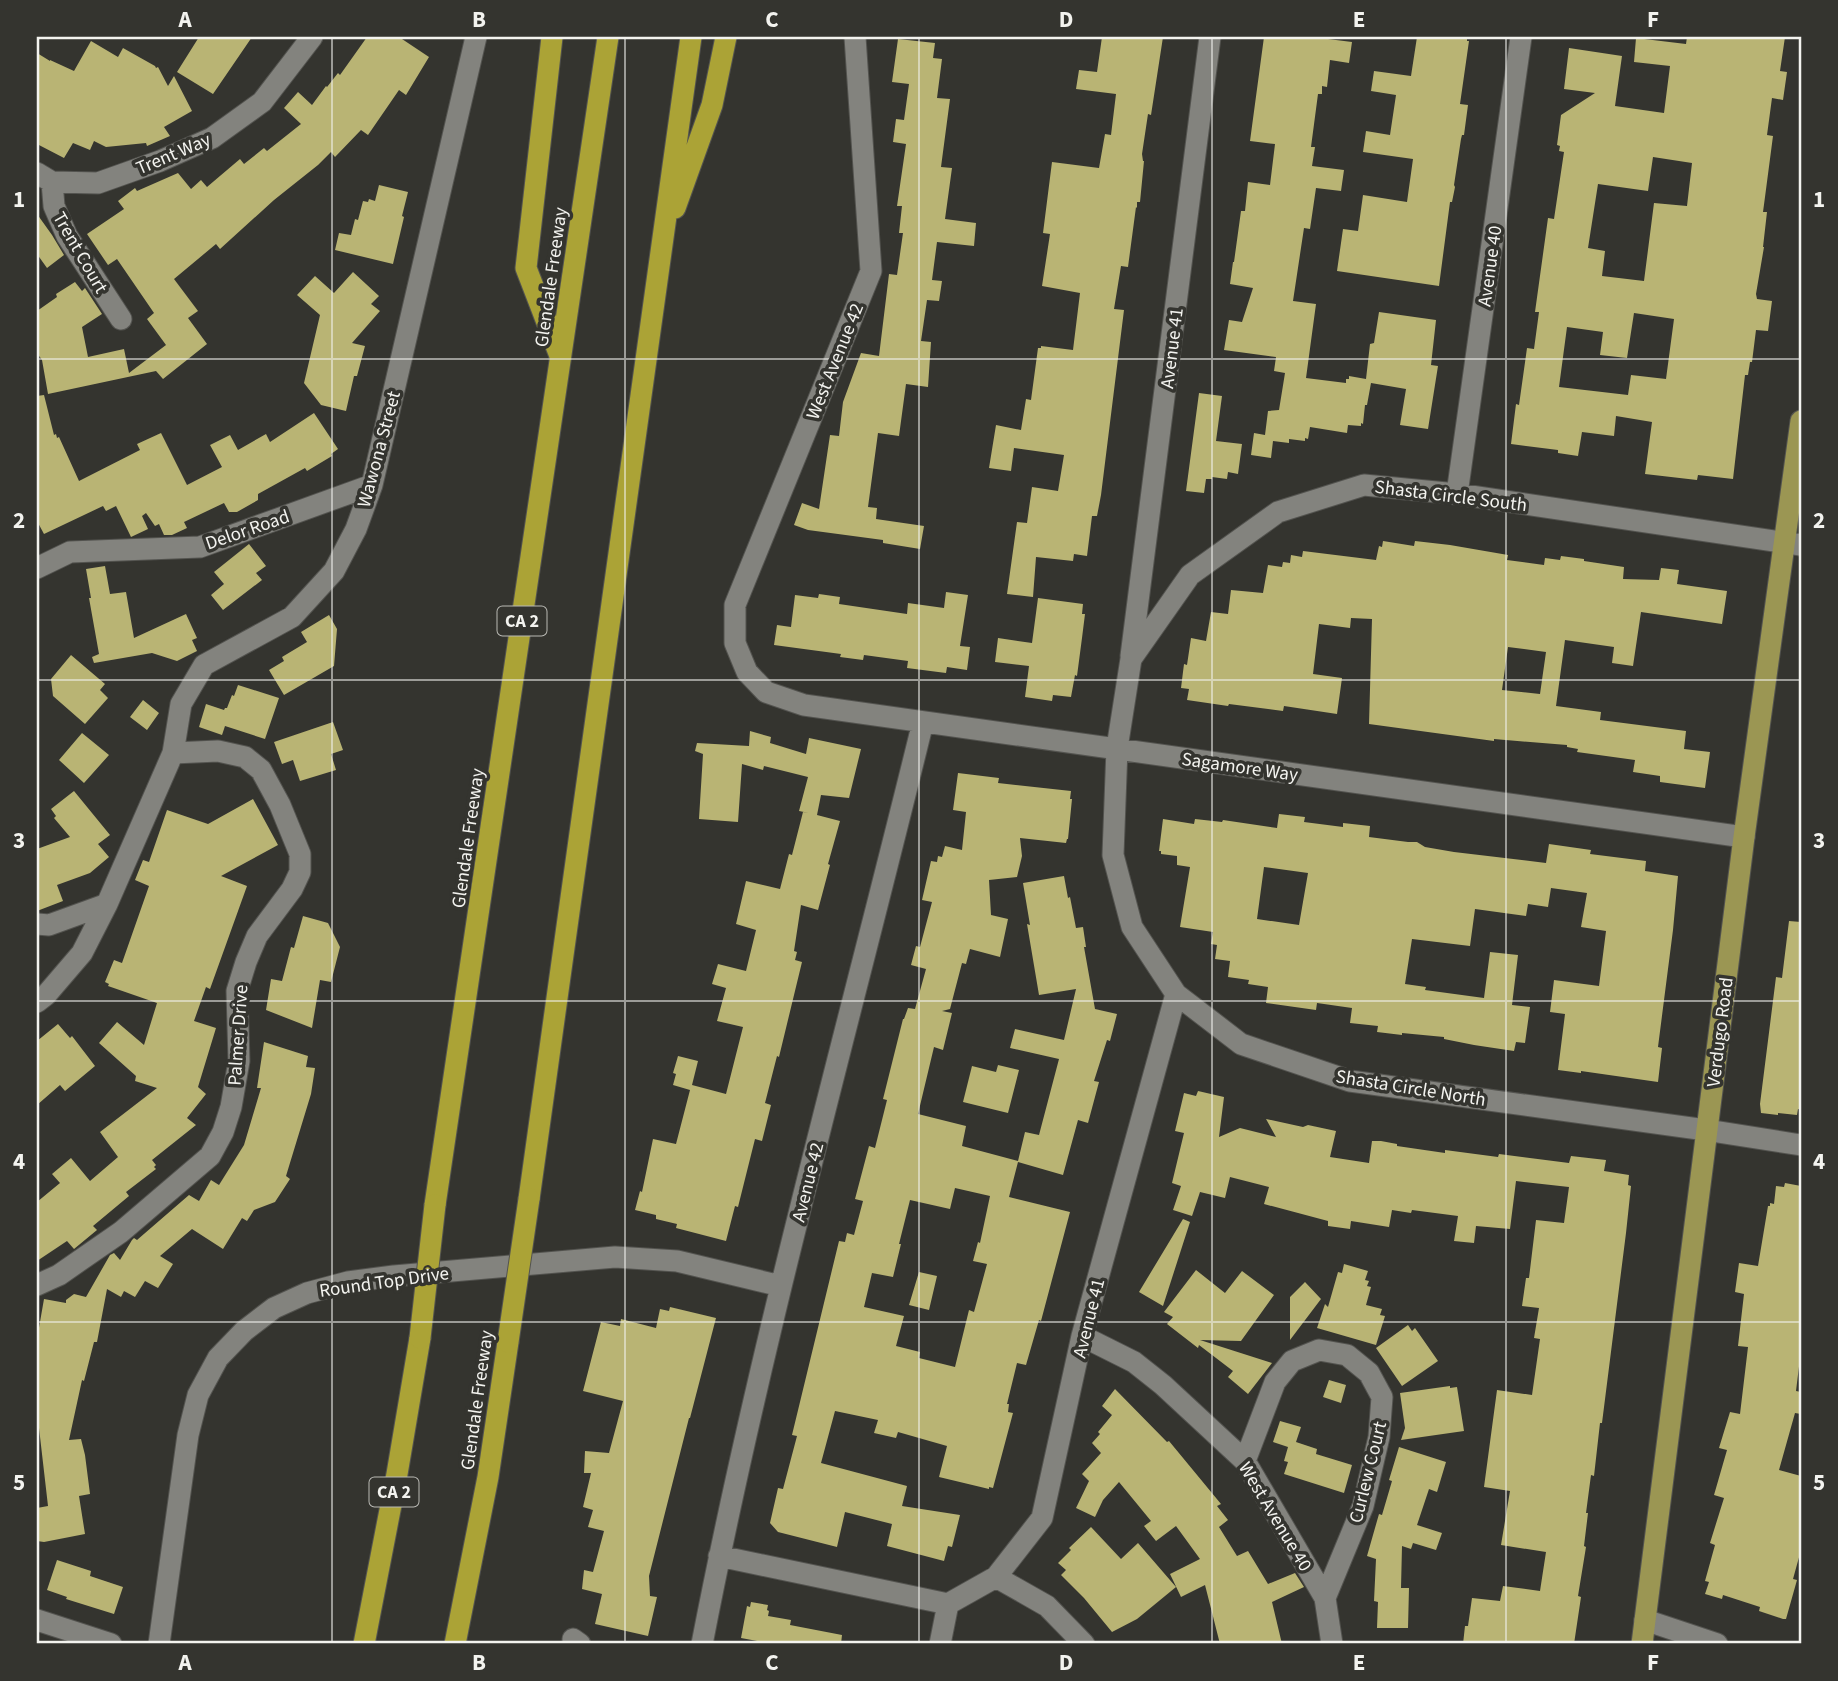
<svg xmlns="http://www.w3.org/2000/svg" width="1838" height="1681" viewBox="0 0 1838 1681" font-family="'Source Sans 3',sans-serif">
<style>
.building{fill:#b9b474;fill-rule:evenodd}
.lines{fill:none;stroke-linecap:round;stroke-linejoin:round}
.minor-casing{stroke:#53534f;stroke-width:23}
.major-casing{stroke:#53534f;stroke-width:23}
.highway-casing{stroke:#53534f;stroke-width:23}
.minor{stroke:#83837e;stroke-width:21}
.major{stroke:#9b9653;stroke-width:21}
.highway{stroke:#aba336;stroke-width:21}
.highway-bridge-casing{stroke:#53534f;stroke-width:23;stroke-linecap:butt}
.highway-bridge{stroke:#aba336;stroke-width:21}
.grid{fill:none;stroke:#f3f3ef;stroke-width:2;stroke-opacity:0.55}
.labels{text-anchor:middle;stroke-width:7;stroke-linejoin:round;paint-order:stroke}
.shield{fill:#34342f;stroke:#babab5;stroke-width:2}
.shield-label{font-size:18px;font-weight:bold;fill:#f3f3ef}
.street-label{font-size:19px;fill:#f3f3ef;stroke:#34342f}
.neatline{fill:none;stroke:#f3f3ef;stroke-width:2.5}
.grid-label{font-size:23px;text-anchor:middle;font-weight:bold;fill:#f3f3ef}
</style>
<rect width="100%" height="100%" fill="#34342f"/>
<!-- building -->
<path class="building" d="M199,37H252L213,94L177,72Z
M367,37H399L429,57L406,95L399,90L368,135L361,130L335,157L331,152L318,165L274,200L220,249L216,244L174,279L198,311L188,318L207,344L163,379L156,371L48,394L42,360L37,353V311L57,297L56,294L75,282L82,291L85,288L102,314L82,327L88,357L124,349L129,373L166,345L147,319L154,313L117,259L108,265L87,234L124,209L118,201L135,188L137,191L178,173L191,189L201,180L207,187L240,159L244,164L264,148L267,151L301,124L284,108L298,92L312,105L326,86L327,87L338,73L340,75Z
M1102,37H1163L1151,115L1148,114L1142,154L1143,161H1144L1140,202H1137V208L1136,207L1128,267L1121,266L1114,309L1124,310L1101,495L1097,516H1092L1087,556L1074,554L1073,561L1036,557L1033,597L1007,594L1017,522L1027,523L1032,487L1058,491L1064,455L1014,448L1011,471L989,468L996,425L1021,430L1026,399L1031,400L1038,348H1041V346L1073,350L1080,293L1042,286L1050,234L1043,233L1052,162L1099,168L1105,134L1111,135L1116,94L1076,89L1079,70L1097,72Z
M1264,37H1312L1352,42L1349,63L1330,60L1327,87L1322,86V94H1318L1311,147H1315L1312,166L1344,170L1341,191L1316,188L1310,229L1304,228L1293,301L1316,304L1306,378L1346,383V379H1349V376L1366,379L1370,344L1374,343L1379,312L1436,320L1431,365L1438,366L1428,429L1400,425L1406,389L1371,383L1367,405H1365L1363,424L1361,423V426L1348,425L1347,433L1310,427L1308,439L1305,438V441L1289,439V443L1273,441L1271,458L1251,455L1254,433L1265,435L1268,411L1279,410L1285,373L1274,371L1276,357L1224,350L1229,320L1242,322L1253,288L1230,284L1233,262H1234L1241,211H1245L1248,182L1270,185L1275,144L1250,141Z
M1417,37H1467V41H1469L1460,104L1468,105L1464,135H1462L1461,139L1454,185L1455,187L1452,202H1450L1439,286L1337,271L1343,229L1358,231L1363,195L1407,202L1413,159L1363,152L1366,131L1390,135L1396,95L1371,91L1374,71L1411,76Z
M1687,37H1785L1780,71L1787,72L1783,100L1772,98L1767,135L1773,136L1765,197L1763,212H1767L1763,247H1764L1756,294L1757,299L1772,301L1768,331L1756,330L1752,362H1750L1748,375H1745L1733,479L1698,475L1697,480L1645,474L1652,422L1616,416L1614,436L1582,432L1578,456L1558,453V450L1511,444L1516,404L1519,405L1527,348L1534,349L1539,312H1535L1548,218L1554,219L1564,152L1559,151L1560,146L1557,145L1561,115L1595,93L1564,89L1569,48L1622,56L1615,106L1664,113L1670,66L1634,62L1636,38L1686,44ZM1653,157L1692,163L1687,206L1654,203L1644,281L1602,276L1605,251L1588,248L1598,184L1648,191ZM1634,313L1674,319L1666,379L1631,375L1628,395L1559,387L1567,327L1603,332L1600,355L1627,358Z
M898,39L935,43L933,58L942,59L937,98L950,99L941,167L952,168L945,219L976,223L974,246L937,242L932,280L942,281L939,301L927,300L921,341L931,342L928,387L906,384L899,436L878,433L868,507L877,508L876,519L924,526L920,549L883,543V540L808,530L794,525L802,503L819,509L830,435L839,436L843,402L861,353L879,356L889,274L897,275L903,233H899L902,206H897L906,144L893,142L896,119L904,120L909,84L892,82Z
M91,41L118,57L123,48L155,66L156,68L158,67L168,86L174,76L192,111L164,127L170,136L147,146L146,143L106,147L94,141L90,150L73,143L64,158L37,144V53L50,61V60L74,71Z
M379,185L408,192L402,216L404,217L393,264L335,250L339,233L351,235L355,219L358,220L363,201L368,202L369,199L375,201Z
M37,214L52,235L64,255L47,268L37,254Z
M353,272L379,296L371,304L380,311L352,343L365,346L357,376H354L346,411L321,405L304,383L320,315L297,295L315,276L334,293Z
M1199,393L1222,396L1216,441L1242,444L1238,474L1228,472L1227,479L1212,477V479H1206L1204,493L1186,491Z
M44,395L54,435L56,434L57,438L59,437L79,481L140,450L137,444L161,433L187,485L222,467L210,445L230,435L238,450L266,434L270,442L314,413L338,449L331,454L332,456L307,471L305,468L258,494V500L237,512H229L224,503L184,522L187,528L172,535H164L159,524L155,526L146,513L142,516L148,529L131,537L116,506L106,511L103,506L44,534L37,521V396Z
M1383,541L1414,546L1415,541L1450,545L1508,555L1507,560L1544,565L1545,558L1560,560L1561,556L1584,559V561L1624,567L1623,579L1659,580L1661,568L1679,570L1677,584L1727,591L1722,624L1641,612L1633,666L1612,663L1614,647L1565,640L1556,706L1601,712L1600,720L1686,731L1684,749L1710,752L1705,788L1660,782V776L1633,772L1635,760L1577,752L1578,749L1567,747V745L1494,739V741L1369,724L1372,619L1351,618L1350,628L1319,624L1313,674L1342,678L1337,714L1284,706L1283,711L1229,704L1228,706L1187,700L1189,689L1181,688L1184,664L1187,665L1191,638L1206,641L1211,612L1228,614L1231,590L1263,593L1268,565L1282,567L1283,562L1290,563L1291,555L1302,557L1303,551L1376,560L1379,546L1382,547ZM1508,647L1546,652L1540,694L1502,690Z
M249,544L266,566L256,573L262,580L223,610L211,595L224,584L214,572Z
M105,566L110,594L126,592L134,638L186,614L197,638L192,640L197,651L177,661L152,653L94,663L92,657L99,654L89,598H91L86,569Z
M946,592L968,595L960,646L970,647L967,670L947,667L946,673L907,668L908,661L864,655L863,660L840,657L841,654L774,645L777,625L791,627L795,595L818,598L819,594L840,597L839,604L907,614L908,603L944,608Z
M1038,598L1083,604L1082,614H1085L1082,638L1077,676L1075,675L1071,697L1053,695L1052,701L1025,697L1029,666L995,662L998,638L1032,643Z
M329,615L337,629L334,666L284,695L269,670L284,661L282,657L307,642L301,632Z
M71,655L105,684L100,690L108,698L85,724L53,696L51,679Z
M238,685L279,698L265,739L225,726L222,735L199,727L206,704L224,710L225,708H227L232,695L234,696Z
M143,700L159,713L147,730L130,717Z
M333,722L343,750L331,754L336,770L300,781L293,760L282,764L274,742Z
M750,731L771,737L770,743L806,754L809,738L861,749L849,798L821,795L817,815L840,821L828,864L830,865L818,910L801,905L794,951L797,952L795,960L802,962L779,1057L777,1056L765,1103L771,1105L762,1141L755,1139L738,1207L735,1206L726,1241L676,1228L677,1224L656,1219V1215L635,1210L640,1191L642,1192L653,1139L676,1144L690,1090L673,1085L676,1074L673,1073L678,1056L698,1061L692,1085L726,1094L743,1027L717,1021L726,988L712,984L718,964L746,971L756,930L736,924L746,881L780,889L789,854L792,855L803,812L809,813L799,811L808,777L764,766L763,770L742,764L738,822L699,819L703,754L695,751L697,743L749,746Z
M82,733L109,755L84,783L59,760Z
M958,773L999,778L998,783L1071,791L1070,799H1072L1068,839H1067L1066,843L1020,838L1022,856L1017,877L989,880L991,915L1008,919L1000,957L970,949L966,964L962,963L950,1009L942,1011L952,1013L943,1050L934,1047L918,1114L966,1126L962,1146L1018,1161L1025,1132L1039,1135L1059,1059L1010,1048L1015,1029L1064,1040L1076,989L1039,995L1027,924L1030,925L1023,883L1064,876L1068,898L1070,897L1076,928L1083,927L1086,947H1084L1095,1009L1117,1014L1110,1041L1107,1040L1094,1081L1099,1082L1088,1123L1078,1120L1063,1175L1018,1162L1009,1197L1070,1212L1041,1321L1039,1320L1026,1365L1017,1363L1007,1404H1009L1008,1412L1013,1413L993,1488L989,1487V1489L939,1477L947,1446L898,1432L896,1438L874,1433L878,1420L835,1411L821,1463L907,1486L902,1506L960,1515L952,1547L948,1546L944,1561L887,1546L892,1524L845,1512L837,1547L778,1532L770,1523L778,1488L783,1489L797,1436L792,1435L839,1241L845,1242L847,1233L854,1235L863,1201L855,1199L869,1146L875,1148L887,1100L883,1099L903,1019H904L908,1008L915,1009L926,969L911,965L916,946L920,947L932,902L922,900L931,861L937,862L938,856L942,857L945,846L962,850L966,812L953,810ZM955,1188L990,1196L980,1243L978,1242L973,1261L987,1264L974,1312L969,1310L955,1367L919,1358L920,1352L896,1346L904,1316L864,1307L872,1273L893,1277L901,1244H899L910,1200L950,1209Z
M74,791L110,835L98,844L109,857L90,873L57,885L63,901L37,911V849L70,837L54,818L56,816L51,809Z
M253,799L278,845L221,876L247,886L210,989L206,987L194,1021L216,1028L198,1087L206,1094L187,1118L196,1125L152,1160L156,1165L154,1167L156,1169L126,1192L129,1196L93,1226L97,1230L74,1249L67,1241L37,1261V1202L60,1183L52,1174L71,1158L90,1181L118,1157L100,1132L157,1088L135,1081L136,1076L99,1043L117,1022L144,1045L157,1003L108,986L109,984L105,982L114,960L122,963L149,886L135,880L143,860L149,862L167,810L208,824Z
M1279,814L1305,817L1304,822L1343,827V823L1370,826L1369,837L1408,842H1417L1425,847L1454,852L1546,863L1549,844L1591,850L1590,854L1646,861L1645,871L1678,876L1673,930L1658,1047L1662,1048L1658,1082L1581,1071V1073L1558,1070L1565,1014L1550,1012L1554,980L1599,986L1606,931L1581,927L1587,893L1551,888L1548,907L1528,904L1526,916L1475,909L1470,946L1412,939L1405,984L1426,987L1425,990L1484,998L1490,952L1518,955L1512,1005L1530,1007L1525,1043L1516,1042L1514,1051L1474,1045L1444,1039V1037L1402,1033V1035L1377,1032L1378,1026L1350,1023L1352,1008L1317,1003L1316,1010L1266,1003L1268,987L1248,984L1249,980L1228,977L1230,961L1215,959L1217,945L1211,944L1213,932L1180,927L1190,867L1177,865V856L1161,854V851H1159L1163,819L1194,824L1195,819L1222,822L1223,820L1277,828ZM1264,867L1308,873L1299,925L1257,919Z
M303,916L328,923L340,947L331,982L320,980L312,1028L266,1010L271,979L282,981L291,947L294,948Z
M1789,921L1801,922V1110L1798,1109L1797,1115L1778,1113V1115L1761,1113L1760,1104L1776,977L1782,978Z
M58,1024L70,1038L72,1036L95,1066L65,1091L60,1085L37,1105V1041Z
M264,1042L308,1056L306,1067L315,1068L311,1094L286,1176L290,1179L275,1202L254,1210L247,1221L242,1218L223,1249L192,1229L160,1256L173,1264L158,1288L145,1281L135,1297L124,1291L121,1297L107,1289L97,1342H94L84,1381L82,1380L69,1440L81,1439L85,1455L90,1494L79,1496L85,1534L44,1542L37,1541V1508L48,1506L39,1428H37V1339L44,1299L66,1303V1300L74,1294L86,1297L110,1255L114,1253L120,1260L132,1240L134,1238L137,1240L189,1195L199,1201L211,1180L219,1185L244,1145L261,1088H257Z
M998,1065L1019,1070L1008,1113L963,1102L972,1066L996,1072Z
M1198,1091L1224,1097L1219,1137L1240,1128L1276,1137L1266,1119L1303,1127L1308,1125L1336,1131L1330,1157L1369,1163L1372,1141H1381L1397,1144V1146L1445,1153V1150L1498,1157L1499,1154L1569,1163L1571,1156L1606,1160L1604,1171L1629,1175L1628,1185L1631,1186L1626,1233L1602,1423H1600L1594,1476L1591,1475L1586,1513H1588L1584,1546L1586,1547L1578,1596L1581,1597L1574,1644H1463L1465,1626H1468L1472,1598L1500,1601L1503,1586L1540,1591L1546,1552L1501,1545L1510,1491L1484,1487L1497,1390L1532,1395L1540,1339L1534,1338L1539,1308L1522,1306L1526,1278H1529L1536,1220L1564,1223L1569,1187L1516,1181L1510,1229L1476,1226L1474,1243L1454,1241L1458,1216L1412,1210L1411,1213L1392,1210L1389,1227L1351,1221L1350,1229L1328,1226V1221L1264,1204L1269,1187L1230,1177L1225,1198L1200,1192L1192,1216L1173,1210L1181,1186L1172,1183L1184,1133L1175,1131L1184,1093L1196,1096Z
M1785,1183L1801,1186V1350L1796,1391L1801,1392V1414L1795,1413L1779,1470L1801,1476V1550L1793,1579L1797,1580L1786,1619H1783L1759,1611L1760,1607L1723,1595L1722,1599L1705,1594L1709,1582L1705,1581L1715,1545L1710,1543L1724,1498L1714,1495L1727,1450L1719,1448L1730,1412L1740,1414L1748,1347L1738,1346L1744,1294L1735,1292L1739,1263L1758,1266L1768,1206H1770V1203L1774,1204L1776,1186L1784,1187Z
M1183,1219L1190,1222L1163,1306L1139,1292Z
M1344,1264L1368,1271L1365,1280L1369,1281L1367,1286L1371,1287L1366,1305L1382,1309L1380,1315L1385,1316L1376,1345L1317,1328L1325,1304L1328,1307L1338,1272L1342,1273Z
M1196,1270L1225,1293L1242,1271L1274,1295L1241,1341L1200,1340L1272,1363L1248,1394L1228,1377L1233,1371L1199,1345L1198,1348L1167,1324L1173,1317L1164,1312Z
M919,1272L937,1276L929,1310L909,1305Z
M1305,1282L1321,1299L1290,1340V1297Z
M670,1307L716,1318L690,1418H689L649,1576L650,1596L657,1597L648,1636L595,1624L602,1594L582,1589L584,1570L593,1572L604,1531L588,1527L593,1510L583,1507L591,1473H584L585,1451L609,1453L623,1401L583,1391L601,1322L620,1326L621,1319L656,1328L660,1309L669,1311Z
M1408,1325L1412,1331L1415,1328L1438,1361L1402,1386L1376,1348Z
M1329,1380L1346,1385L1341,1403L1323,1397Z
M1450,1386V1388L1457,1387L1464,1431L1401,1440L1405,1428L1400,1393Z
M1115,1389L1167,1442L1169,1441L1221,1504L1217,1506L1228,1520L1219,1527L1237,1556L1248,1551L1268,1584L1295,1573L1304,1587L1272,1602L1282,1644H1220L1205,1585L1181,1597L1170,1574L1200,1559L1176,1526L1156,1541L1144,1526L1151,1521L1119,1482L1103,1500L1095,1517L1076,1508L1089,1481L1082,1474L1101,1453L1092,1443L1100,1434L1098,1432L1112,1415L1102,1406Z
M1280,1421L1301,1427L1296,1442L1317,1449L1316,1454L1352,1465L1344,1493L1284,1474L1288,1462L1284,1461L1288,1447L1273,1442Z
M1399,1447L1446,1462L1437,1492L1429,1489L1417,1525L1442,1533L1436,1550L1413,1543L1411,1549L1402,1546L1401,1588H1409L1408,1628H1377L1378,1602L1374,1601L1376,1559L1367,1556L1379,1514L1382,1515L1392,1481L1389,1480Z
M1091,1527L1121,1559L1138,1543L1176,1587L1137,1619L1112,1632L1084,1598L1061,1575L1066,1570L1058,1563L1071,1550L1069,1548Z
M57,1560L91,1571L90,1576L123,1587L114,1614L66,1599L67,1597L47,1590Z
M751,1602L768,1605L767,1610L769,1611L768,1616L791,1620L790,1625L842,1635L841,1644H773L741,1638L747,1606L750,1607Z"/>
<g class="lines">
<defs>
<path id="minor" d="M855,37L871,271L735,605V643L747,672L766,692L804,705L1744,837
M37,173L52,182L98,183L160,161L212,138L262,102L312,37
M52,182L54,206L67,236L121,319
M1457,494L1521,37
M1801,545L1457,494L1364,485L1278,512L1190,575L1131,659L1117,748L1113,855L1132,927L1176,994L1241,1044L1350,1081L1706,1130L1801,1145
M37,568L70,552L200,547L372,485
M1131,656L1210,37
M37,924L49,925L107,904
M37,1002L46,995L82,953L107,904L173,753L181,704L204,665L292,617L334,571L356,529L372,485L476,37
M37,1285L59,1275L121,1232L210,1156L223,1132L231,1107L239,1061L237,991L246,962L257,936L292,889L300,872V854L280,805L261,770L245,757L218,751L173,753
M1082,1336L1134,1362L1163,1385L1245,1461L1325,1598L1332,1644
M1245,1461L1275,1382L1292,1361L1319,1350L1347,1355L1369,1373L1382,1397L1379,1437L1363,1506L1325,1598
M719,1556L948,1604
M996,1577L1047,1606L1084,1644
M948,1604L996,1577L1042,1518L1082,1336L1176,994
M37,1620L111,1644
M1645,1620L1717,1644
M573,1639L580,1644
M159,1644L188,1435L198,1395L218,1358L244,1331L274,1308L307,1293L348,1282L394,1276L615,1257L677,1261L781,1286
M702,1644C762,1334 848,1029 923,722
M940,1644L948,1604"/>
<path id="major" d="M1642,1644L1744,837L1801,421"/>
<path id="highway" d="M552,37L526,268L560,356
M675,208L712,105L726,37
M529,1199L691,37
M435,1205L608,37
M364,1644L397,1474L420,1338
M455,1644L488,1477L508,1342"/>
</defs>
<!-- minor casing -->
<use href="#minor" class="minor-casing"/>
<!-- major casing -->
<use href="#major" class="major-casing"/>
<!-- highway casing -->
<use href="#highway" class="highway-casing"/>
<!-- minor -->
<use href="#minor" class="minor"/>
<!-- major -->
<use href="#major" class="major"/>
<!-- highway -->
<use href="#highway" class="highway"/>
<defs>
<path id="highway-bridge" d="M420,1338L435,1205
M508,1342L529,1199"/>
</defs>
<!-- highway-bridge casing -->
<use href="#highway-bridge" class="highway-bridge-casing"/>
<!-- highway-bridge -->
<use href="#highway-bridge" class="highway-bridge"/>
</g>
<!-- grid -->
<path class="grid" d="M332,37V1644M625,37V1644M919,37V1644M1212,37V1644M1506,37V1644M37,359H1801M37,680H1801M37,1001H1801M37,1322H1801"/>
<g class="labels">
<!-- shield labels -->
<g class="shield">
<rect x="497.5" y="606.5" width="49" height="29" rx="5"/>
<rect x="369.5" y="1477.5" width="49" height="29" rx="5"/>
</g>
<g class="shield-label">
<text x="522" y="627">CA 2</text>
<text x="394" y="1498">CA 2</text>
</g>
<!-- street labels -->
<g class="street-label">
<text transform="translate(173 153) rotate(-23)" y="7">Trent Way</text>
<text transform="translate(81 252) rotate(60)" y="7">Trent Court</text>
<text transform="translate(1489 266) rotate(-82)" y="7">Avenue 40</text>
<text transform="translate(550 277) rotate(-82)" y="7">Glendale Freeway</text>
<text transform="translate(1171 348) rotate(-83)" y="7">Avenue 41</text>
<text transform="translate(834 361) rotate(-68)" y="7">West Avenue 42</text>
<text transform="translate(378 449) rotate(-75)" y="7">Wawona Street</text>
<text transform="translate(1451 495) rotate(7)" y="7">Shasta Circle South</text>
<text transform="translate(247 529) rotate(-19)" y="7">Delor Road</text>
<text transform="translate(1240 766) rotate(8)" y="7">Sagamore Way</text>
<text transform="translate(467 838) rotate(-82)" y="7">Glendale Freeway</text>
<text transform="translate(1719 1032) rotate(-83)" y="7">Verdugo Road</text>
<text transform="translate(237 1035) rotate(-86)" y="7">Palmer Drive</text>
<text transform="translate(1411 1087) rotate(9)" y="7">Shasta Circle North</text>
<text transform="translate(807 1182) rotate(-76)" y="7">Avenue 42</text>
<text transform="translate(384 1281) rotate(-8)" y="7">Round Top Drive</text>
<text transform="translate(1088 1318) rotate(-76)" y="7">Avenue 41</text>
<text transform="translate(476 1400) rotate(-82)" y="7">Glendale Freeway</text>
<text transform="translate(1367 1472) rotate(-76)" y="7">Curlew Court</text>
<text transform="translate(1276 1516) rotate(59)" y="7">West Avenue 40</text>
</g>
</g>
<!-- border -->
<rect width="1838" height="1681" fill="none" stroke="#34342f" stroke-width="77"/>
<rect x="38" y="38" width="1762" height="1604" class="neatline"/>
<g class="grid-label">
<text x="185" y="27">A</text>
<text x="479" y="27">B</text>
<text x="772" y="27">C</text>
<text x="1066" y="27">D</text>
<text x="1359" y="27">E</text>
<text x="1653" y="27">F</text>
<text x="19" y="207">1</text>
<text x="1819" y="207">1</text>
<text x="19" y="528">2</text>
<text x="1819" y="528">2</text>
<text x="19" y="848">3</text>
<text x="1819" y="848">3</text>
<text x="19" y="1169">4</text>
<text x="1819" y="1169">4</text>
<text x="19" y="1490">5</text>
<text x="1819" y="1490">5</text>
<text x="185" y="1670">A</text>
<text x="479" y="1670">B</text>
<text x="772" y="1670">C</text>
<text x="1066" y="1670">D</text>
<text x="1359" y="1670">E</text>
<text x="1653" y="1670">F</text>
</g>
</svg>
